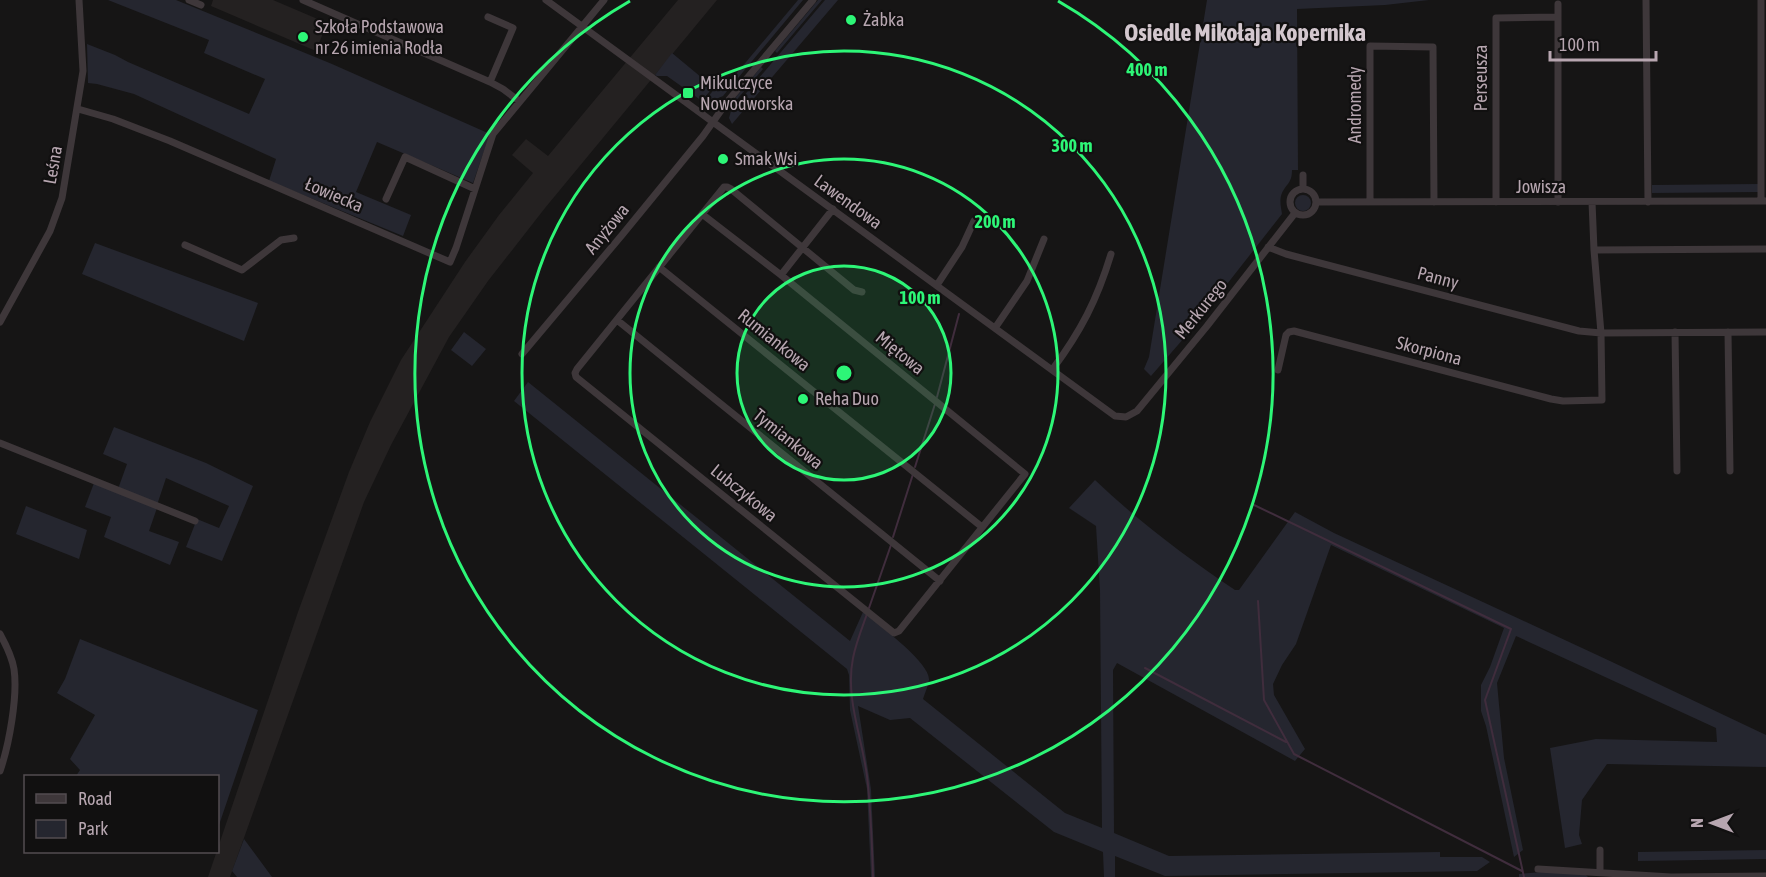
<svg xmlns="http://www.w3.org/2000/svg" width="1766" height="877" viewBox="0 0 1766 877" font-family="'Asap Condensed',sans-serif">
<style>
.built{fill:#242121}
.green{fill:#25262f}
.lines{fill:none;stroke-linecap:round;stroke-linejoin:round}
.stream{stroke:#402d3d;stroke-width:2}
.minor{stroke:#3e373a;stroke-width:7}
.ring{fill:none;stroke:#2df677;stroke-width:3}
.poi-dot{fill:#2df677;stroke:#111010;stroke-width:2}
.labels{text-anchor:middle;stroke-width:4.5;stroke-linejoin:round;paint-order:stroke}
.poi-label{font-size:18px;fill:#b7a6b0;stroke:#111010;text-anchor:start}
.street-label{font-size:18px;fill:#b7a6b0;stroke:#111010}
.district-label{font-size:24px;font-weight:bold;fill:#d3c7ce;stroke:#111010}
.centre{fill:#2df677;stroke:#111010;stroke-width:3}
.ring-label{font-size:18px;text-anchor:middle;font-weight:bold;fill:#2df677;stroke:#111010;stroke-width:4.5;stroke-linejoin:round;paint-order:stroke}
</style>
<rect width="100%" height="100%" fill="#161515"/>
<!-- built -->
<path class="built" d="M213,0H273L327,23L316,51L211,6Z
M678,0H717L545,208L488,281L449,337L391,445L364,502L230,877H208L298,612L349,472L370,422L401,360L465,262L499,215L533,173L512,155L526,139L548,156Z"/>
<!-- green -->
<path class="green" d="M108,0H176L332,64L490,134L473,183L377,142L356,192L411,215L403,236L269,181L276,159L134,94L97,84L88,83L87,44L115,55L128,62L249,114L265,79L204,53L209,40Z
M798,0H803L723,96L707,103L704,102L723,78L730,83L736,77V74Z
M818,0H822L777,53L775,51Z
M825,0H838L732,124L729,118L731,111Z
M1207,0H1429L1385,5L1297,9L1298,170H1292C1292,183 1287,183 1282,193C1279,200 1281,207 1282,214L1191,330L1151,376L1144,369L1149,357Z
M672,53L713,87L702,101L667,76H657L655,75Z
M761,67L763,69L733,104L731,103Z
M1758,184V192L1652,193V185Z
M1295 203a8 8 0 1 1 16 0a8 8 0 1 1-16 0Z
M95,243L258,303L244,341L82,274Z
M464,332L486,349L472,366L451,350Z
M528,382L850,641L863,612L871,617C884,630 930,663 929,680C928,686 925,693 923,699L1065,813L1102,828L1100,590L1096,526L1069,508L1095,480C1138,521 1186,557 1235,590H1239L1295,512L1334,533L1610,661L1766,735V767L1607,764L1582,800L1579,835L1582,844L1565,848L1550,748L1596,739L1717,742L1716,728L1516,636L1497,683L1504,758L1523,850L1514,857L1486,726L1481,711V685L1490,667L1504,628L1331,545L1296,644L1282,665L1273,684L1274,695L1305,749L1295,761L1117,663L1113,670L1114,833L1169,856L1440,852V857H1482L1490,862L1477,871L1165,876L1115,856V877H1104L1103,852L1054,832L910,718L890,720L858,706L871,789L875,877H871L867,789L850,710L849,675L847,669L514,401Z
M114,427L206,463L253,486L222,561L186,547L197,519L219,528L229,506L166,478L157,505L118,489L127,464L103,454Z
M94,483L157,508L149,531L179,542L170,565L104,537L111,517L85,507Z
M26,506L87,530L79,559L16,534Z
M80,639L258,710L218,828V776H76L80,770L70,759L95,715L57,693L65,679Z
M244,839L272,877H237L232,871Z
M1766,850V859L1638,861V852Z
M1542,872L1585,874L1588,877H1519V874Z"/>
<g class="lines">
<!-- stream -->
<path class="stream" d="M937,397L959,314
M915,467L935,404
M1254,505L1511,629L1485,700L1524,877
M893,537L913,474
M1258,601L1264,700L1294,754L1522,871
M869,608L891,545
M867,614C862,628 856,643 853,658C845,698 862,737 867,776C871,809 872,843 873,877
M1145,668L1286,742"/>
<!-- minor -->
<path class="minor" d="M189,0L201,5
M303,0L490,82L503,89L519,101
M546,0L1115,416L1126,417L1137,411L1207,326L1295,213
M1646,0L1648,202
M1761,0V201
M488,17L513,28L490,82
M78,109L113,119L170,141L450,262L456,248L493,134L604,0
M1290 202a13 13 0 1 1 26 0a13 13 0 1 1-26 0Z
M1303,189V175
M386,199L405,157L475,189
M1316,202L1766,201
M1370,202V46L1433,47L1434,202
M1496,202V18L1558,17
M1558,202V4
M702,214L781,275L1025,474L899,631L894,633L576,377L575,373L577,369L724,187H727L731,189L854,290L862,292
M185,245L242,270L281,240L294,238
M1268,247L1286,254L1579,331L1601,333L1766,332
M1594,250L1766,249
M659,267L982,527
M781,275L833,209
M937,285L962,247L974,221
M617,320L940,581
M0,322L50,231L62,198L83,71L79,0
M995,328L1027,281L1044,239
M1675,332L1677,471
M1728,332L1730,471
M522,354L622,235L703,136L727,102L813,0
M1052,370C1081,331 1097,300 1111,254
M1278,370L1286,335L1289,332L1294,331L1551,399L1563,401L1602,400L1601,333L1594,250L1592,202
M0,443L195,521
M0,634C6,645 12,657 14,669C18,696 9,745 0,771
M1538,869L1671,877L1766,876
M1600,877V850"/>
</g>
<!-- distance rings -->
<circle cx="844" cy="373" r="107" fill="#2df677" fill-opacity=".12"/>
<g class="ring">
<circle cx="844" cy="373" r="107"/>
<circle cx="844" cy="373" r="214"/>
<circle cx="844" cy="373" r="322"/>
<path d="M1058 1A429 429 0 1 1 630 1"/>
</g>
<!-- markers -->
<g class="poi-dot">
<circle cx="851" cy="20" r="6"/>
<circle cx="303" cy="37" r="6"/>
<rect x="682" y="87" width="12" height="12" rx="3"/>
<circle cx="723" cy="159" r="6"/>
<circle cx="803" cy="399" r="6"/>
</g>
<g class="labels">
<!-- poi labels -->
<g class="poi-label">
<text x="863" y="26">Żabka</text>
<text x="315" y="33">Szkoła Podstawowa<tspan x="315" dy="21">nr 26 imienia Rodła</tspan></text>
<text x="700" y="89">Mikulczyce<tspan x="700" dy="21">Nowodworska</tspan></text>
<text x="735" y="165">Smak Wsi</text>
<text x="815" y="405">Reha Duo</text>
</g>
<!-- street labels -->
<g class="street-label">
<text transform="translate(1481 78) rotate(-90)" y="6">Perseusza</text>
<text transform="translate(1355 105) rotate(-90)" y="6">Andromedy</text>
<text transform="translate(53 165) rotate(-80)" y="6">Leśna</text>
<text x="1541" y="193">Jowisza</text>
<text transform="translate(334 195) rotate(23)" y="6">Łowiecka</text>
<text transform="translate(848 202) rotate(36)" y="6">Lawendowa</text>
<text transform="translate(607 229) rotate(-51)" y="6">Anyżowa</text>
<text transform="translate(1438 278) rotate(15)" y="6">Panny</text>
<text transform="translate(1201 309) rotate(-51)" y="6">Merkurego</text>
<text transform="translate(774 340) rotate(39)" y="6">Rumiankowa</text>
<text transform="translate(1429 351) rotate(15)" y="6">Skorpiona</text>
<text transform="translate(900 353) rotate(39)" y="6">Miętowa</text>
<text transform="translate(788 439) rotate(39)" y="6">Tymiankowa</text>
<text transform="translate(744 493) rotate(39)" y="6">Lubczykowa</text>
</g>
<!-- district labels -->
<g class="district-label">
<text x="1245" y="41">Osiedle Mikołaja Kopernika</text>
</g>
</g>
<circle cx="844" cy="373" r="9" class="centre"/>
<g class="ring-label">
<text x="1147" y="76">400 m</text>
<text x="1072" y="152">300 m</text>
<text x="995" y="228">200 m</text>
<text x="920" y="304">100 m</text>
</g>
<!-- legend -->
<rect x="24" y="775" width="195" height="78" fill="#111010" stroke="#534c50" stroke-width="1.5"/>
<rect x="36" y="794" width="30" height="9" fill="#3e373a" stroke="#534c50" stroke-width="1.5"/>
<text x="78" y="805" font-size="18" fill="#b7a6b0">Road</text>
<rect x="36" y="820" width="30" height="18" fill="#25262f" stroke="#534c50" stroke-width="1.5"/>
<text x="78" y="835" font-size="18" fill="#b7a6b0">Park</text>
<!-- north arrow -->
<g transform="translate(1712 823) rotate(270)" stroke="#111010" stroke-width="4.5" paint-order="stroke">
<path d="M0-4.5L10 22L0 15L-10 22Z" fill="#b7a6b0"/>
<text y="-9" font-size="16" font-weight="bold" text-anchor="middle" fill="#b7a6b0">N</text>
</g>
<!-- scale -->
<path d="M1550 51v9h106v-9" fill="none" stroke="#b7a6b0" stroke-width="3"/>
<text x="1559" y="51" font-size="18" fill="#b7a6b0" stroke="#111010" stroke-width="4.5" paint-order="stroke">100 m</text>
</svg>
